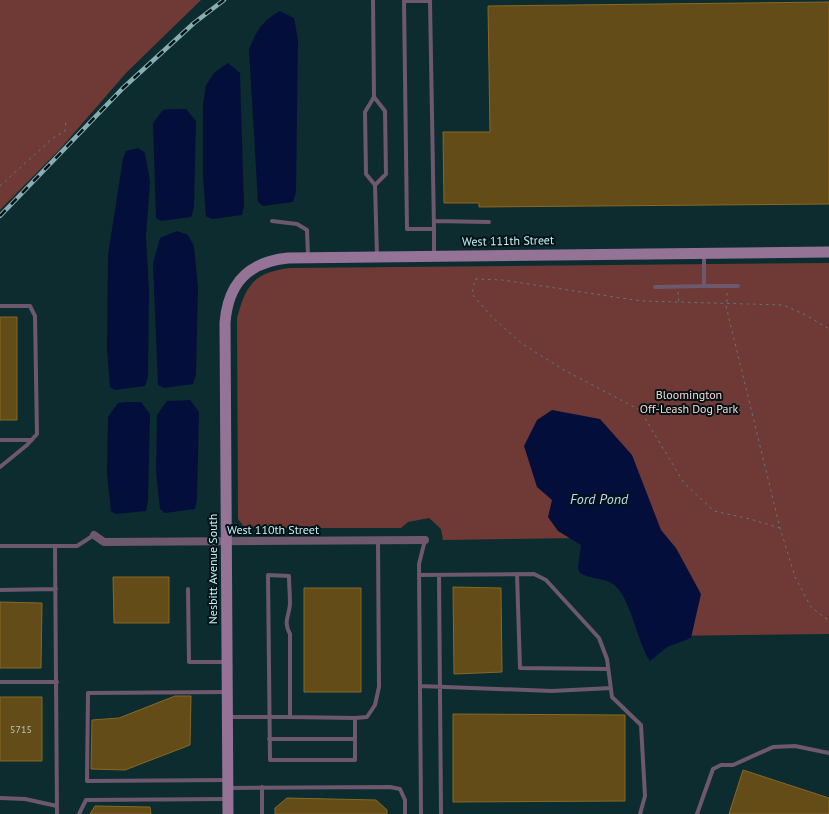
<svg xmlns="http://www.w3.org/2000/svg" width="829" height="814" viewBox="0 0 829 814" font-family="'PT Sans',sans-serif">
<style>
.green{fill:#6f3936}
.water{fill:#030f3a}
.building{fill:#634c17;stroke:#886923}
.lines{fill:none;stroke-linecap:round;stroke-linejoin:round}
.path{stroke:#577d81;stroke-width:1;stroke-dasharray:2.5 4;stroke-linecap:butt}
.lane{stroke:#6d586e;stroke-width:4}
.street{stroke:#6d586e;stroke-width:8}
.secondary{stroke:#947396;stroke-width:11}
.rail-casing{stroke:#85afb3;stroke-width:4.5}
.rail{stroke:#011316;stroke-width:2.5;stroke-dasharray:8;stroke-linecap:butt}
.labels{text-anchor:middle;stroke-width:4;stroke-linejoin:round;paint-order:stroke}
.number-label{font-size:10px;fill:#acc9c0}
.street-label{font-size:12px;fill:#c5f3f8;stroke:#011316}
.park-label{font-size:12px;fill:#fbd3cf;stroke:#011316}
.water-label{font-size:14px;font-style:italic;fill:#c7d7f5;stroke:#011316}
</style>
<rect width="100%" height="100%" fill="#0c2c30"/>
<!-- green -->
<path class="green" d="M0,0H201L126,73L61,148L0,210Z
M829,263V634L660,636L658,537L443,540L441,529L429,518L408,522L401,528H245L238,519L237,318C246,284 255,272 290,268Z"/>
<!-- water -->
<path class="water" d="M280,11L294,18L298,40L296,192L293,202L263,206L258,202L249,50C256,31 262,21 280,11Z
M228,63L240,73L244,206L242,215L212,219L206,216L203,178V104L206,85L215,72Z
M171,109H186L196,121L194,208L191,217L161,221L156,218L153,123L163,110Z
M138,148L145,153L150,181L146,237L149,290L148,377L145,386L115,390L110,387L107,349L108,255L123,159L126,151Z
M177,231L188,235L194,246L198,287L196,375L193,384L164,388L158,385L153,264L160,238Z
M190,400L199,412L197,499L195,509L165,513L160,509L156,472L157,415L167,401Z
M126,402H141L150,414L148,501L146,511L116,514L111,511L107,474L108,417L118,403Z
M552,410L600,419L632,455L661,530L676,548L701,594L691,638L667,647L650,661C637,642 630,595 613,584C604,578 590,579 580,573L578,568L581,545L558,531L548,517L552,500L537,487L524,446L537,420Z"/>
<!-- building -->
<path class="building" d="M829,2V204L479,207V203H444L443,132H490L488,6Z
M0,317H17V420H0Z
M113,577H169V623H114Z
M453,587L501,588L502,672L454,674Z
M304,588H361V692H304Z
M0,602L42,603L41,668H0Z
M175,696H191L190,745L125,770L91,769L92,720L119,718Z
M0,697H42V761H0Z
M453,714L625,715V801L453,802Z
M743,770L829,798V814H729Z
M287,798L376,800L387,810V814H275V808Z
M95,806L150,807L151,814H90Z"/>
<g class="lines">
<!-- path -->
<path class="path" d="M0,186L53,138L65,131L66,120
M678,292L679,303
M727,293V304
M726,306L780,528L795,577L811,607L829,621
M780,528L750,519L714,511L684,483L640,410L564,370L521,343L492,317L472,294L475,279L502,280L641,301L783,305L806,315L829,329"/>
<!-- lane -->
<path class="lane" d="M373,0L374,97
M375,185L366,174L365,112L374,97L385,111L386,174L375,185L377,255
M272,221L297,224L307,230L308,256
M434,221L489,222
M434,229H407L404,1H430L434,229V254
M704,255V286H738
M655,287L704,286
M0,306H30L35,316L37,434L27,445L0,467
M0,440H32
M0,546H77L94,535
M55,546L57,814
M517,574L520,668L608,669
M419,575L534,574L546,580L599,638L607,659L612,697L641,725L645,796L640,814
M439,575L441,814
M188,589L189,662H225
M0,590L56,589
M0,682H57
M420,686L552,691L611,688
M230,717H290
M355,718L290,717V634C283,621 289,617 290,604C290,595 289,585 289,576L268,575L270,760H355V718L367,717L375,705L379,687L378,541
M269,739H355
M226,780L87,781L88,693L226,692
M262,787V814
M230,788L390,787L400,789L405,800V814
M0,798L25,799L57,806
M79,814L86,800L226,799
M421,814L419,564L425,540
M697,814L713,769L721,765H733L773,747L795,746L829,753"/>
<!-- street -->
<path class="street" d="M94,535L104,542L425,540"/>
<!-- secondary -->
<path class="secondary" d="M228,814L225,323C228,283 248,262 288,258L829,252"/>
<defs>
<path id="rail" d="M0,216L123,88L194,23L224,0"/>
</defs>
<!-- rail casing -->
<use href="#rail" class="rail-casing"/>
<!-- rail -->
<use href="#rail" class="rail"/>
</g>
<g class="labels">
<!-- number labels -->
<g class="number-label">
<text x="21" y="733">5715</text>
</g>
<!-- street labels -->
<g class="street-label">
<text transform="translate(508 241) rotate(-1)" y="4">West 111th Street</text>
<text x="273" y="534">West 110th Street</text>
<text transform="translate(213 569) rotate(-90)" y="4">Nesbitt Avenue South</text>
</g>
<!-- park labels -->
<g class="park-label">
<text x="689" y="399">Bloomington<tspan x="689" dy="14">Off-Leash Dog Park</tspan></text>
</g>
<!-- water labels -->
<g class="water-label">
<text x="599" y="504">Ford Pond</text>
</g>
</g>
</svg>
